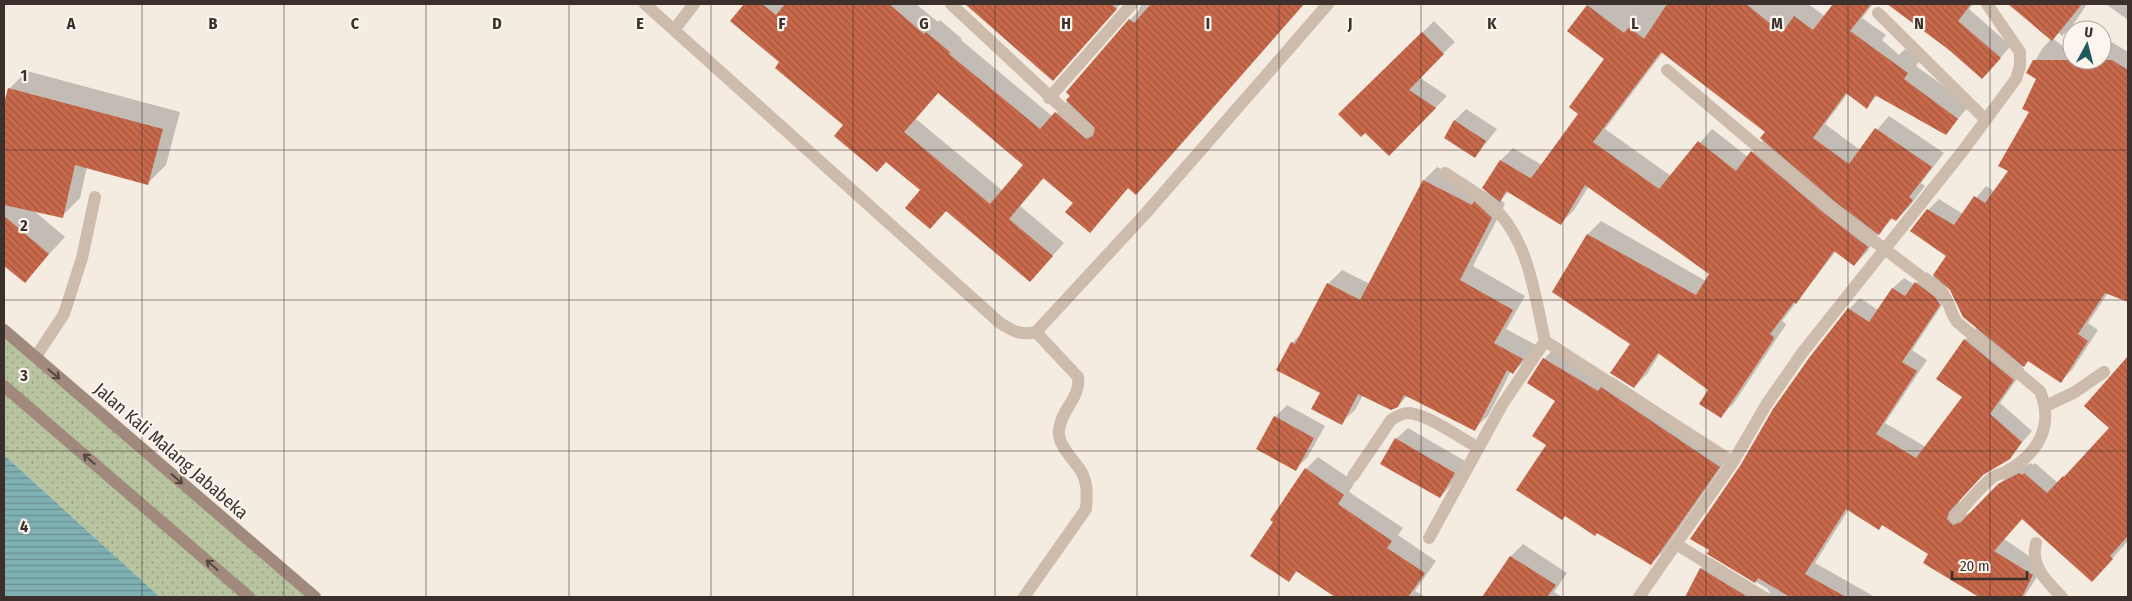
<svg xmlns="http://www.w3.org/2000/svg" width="2132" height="601" viewBox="0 0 2132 601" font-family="'Fira Sans Condensed',sans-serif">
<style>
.grass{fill:url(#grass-dots)}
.water{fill:url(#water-rules)}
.shadow{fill:#0003;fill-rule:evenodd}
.building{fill:url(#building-back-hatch);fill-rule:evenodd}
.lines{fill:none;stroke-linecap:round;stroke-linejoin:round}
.lane{stroke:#cdbbac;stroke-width:12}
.street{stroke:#cdbbac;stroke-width:12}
.secondary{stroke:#a18a7d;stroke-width:12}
.oneway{stroke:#544640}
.grid{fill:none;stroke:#3b302b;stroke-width:1;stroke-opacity:0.55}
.labels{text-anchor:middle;stroke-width:4.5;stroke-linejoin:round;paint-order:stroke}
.street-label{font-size:18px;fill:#3b302b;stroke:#fbf5ee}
.grid-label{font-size:16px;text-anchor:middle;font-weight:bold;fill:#3b302b;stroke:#fbf5ee;stroke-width:4.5;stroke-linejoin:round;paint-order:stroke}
</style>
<defs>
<pattern id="grass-dots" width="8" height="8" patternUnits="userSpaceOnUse" patternTransform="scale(1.25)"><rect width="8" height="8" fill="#b8c4a0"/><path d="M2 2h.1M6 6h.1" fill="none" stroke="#97a083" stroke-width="1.8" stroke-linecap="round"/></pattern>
<pattern id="water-rules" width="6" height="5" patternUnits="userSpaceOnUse" patternTransform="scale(1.25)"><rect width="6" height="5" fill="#7fb0b2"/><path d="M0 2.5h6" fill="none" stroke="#699091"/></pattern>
<pattern id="building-back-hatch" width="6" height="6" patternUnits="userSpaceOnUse" patternTransform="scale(1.25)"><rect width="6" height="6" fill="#c8694b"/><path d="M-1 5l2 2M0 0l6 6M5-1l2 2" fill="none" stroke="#a4573f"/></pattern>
</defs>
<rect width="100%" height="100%" fill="#f4ebe1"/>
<!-- grass -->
<path class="grass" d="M4,329L315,597H160L4,455Z"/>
<!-- water -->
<path class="water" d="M4,455L160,597H4Z"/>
<!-- shadow -->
<path class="shadow" d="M745,4H916L938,22L940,20L962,39L961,40L1053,117L1072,96L1067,91L1139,10L1141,4H1304L1149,181L1136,193L1129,187L1102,218L1075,203L1045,177L1020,206L1064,243L1030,281L947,210L930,228L922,190L844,125L781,62L731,21ZM939,92L1025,165L1003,191L916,119Z
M967,4H1121L1053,79Z
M1589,4H1808L1826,17L1836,4H1873L1862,18L1886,35L1882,40L1899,55L1905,49L1920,60L1916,66L1970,105L1945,134L1878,95L1866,107L1848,93L1825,124L1860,150L1889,116L1944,153L1921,183L1925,186L1909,207L1896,220L1893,218L1879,233L1867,252L1854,265L1836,251L1782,321L1786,324L1785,326L1734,403L1721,416L1710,390L1660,353L1647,374L1634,387L1632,343L1553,292L1588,234L1601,221L1706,281L1711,273L1589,186L1574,210L1561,223L1509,191L1501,200L1505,204L1473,266L1525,296L1506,329L1536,345L1527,359L1513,372L1511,371L1488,416L1474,429L1408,395L1398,406L1363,395L1355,410L1341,423L1292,343L1303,332L1328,284L1342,270L1370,284L1424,180L1437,167L1490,194L1500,161L1513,148L1542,165L1580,113L1606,59L1569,31ZM1663,52L1766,132L1764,140L1748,157L1712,129L1671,176L1605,129Z
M1947,4H1973L1969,9L2011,46L1982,77L1923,29Z
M2028,4H2087L2073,25L2062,36Z
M2106,4H2128V20Z
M1434,21L1455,42L1419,77L1447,96L1389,154L1366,131L1340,114Z
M2084,25L2092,30H2079Z
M2102,36L2128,52V300L2108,293L2088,323L2098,330L2072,370L2061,381L2028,360L2022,367L2024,369L2000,403L2032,431L2009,458L1984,473L1960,499L1958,508L1964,515L1973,512L2010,473L2031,463L2033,465L2035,463L2058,483L2110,428L2086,406L2128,359V541L2103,569L2023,518L2004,539L2044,566L2024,597H1982L1925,562L1929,554L1883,524L1879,528L1849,509L1815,563L1875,597H1686L1701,569L1711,558L1770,594L1768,589L1709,553L1849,309L1860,298L1878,310L1893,288L1904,278L1915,285L1927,272L1933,277L1948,255L1928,210L1939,199L1963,214L1986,186L1995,192L2010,171L2031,112L2038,79L2028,73L2042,49L2052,38L2064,47L2072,38V60H2102ZM1944,284L1951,289L1978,327L1965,340L1938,379L1964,397L1926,447L1885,423L1927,360L1912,350L1950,293Z
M27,71L180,112L166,165L148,183L87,167L80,198L62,216L33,210L65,237L24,281L4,264V108L9,89Z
M1466,109L1497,129L1475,157L1446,138L1455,120Z
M1555,348L1609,381L1613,377L1730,455L1662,553L1650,564L1566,515L1547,445L1556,401L1544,359Z
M1287,405L1325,426L1307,458L1295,469L1275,417Z
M1408,428L1465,461L1451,485L1440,497L1396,439Z
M1318,457L1355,482L1349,492L1403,528L1398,535L1436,561L1415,591L1425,597H1337L1298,571L1289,580L1275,522L1306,469Z
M1523,544L1567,573L1554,592L1562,597H1484L1511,556Z"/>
<!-- building -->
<path class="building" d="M744,4H762L776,15L785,4H889L924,34L926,32L950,52L949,54L1040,129L1055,112L1086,139L1093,136L1095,128L1066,100L1070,96L1066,92L1129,19L1134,23L1151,4H1304L1136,195L1128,188L1090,233L1065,212L1073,203L1043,178L1009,219L1053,256L1030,282L946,211L930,229L905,208L920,190L886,162L877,172L834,136L843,125L775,68L779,62L730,21ZM938,93L1023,165L990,204L904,132Z
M965,4H1111L1117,9L1053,81Z
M1667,4H1746L1782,33L1794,16L1813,30L1833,4H1871L1850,31L1908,73L1904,79L1958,119L1946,135L1875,95L1867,109L1846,93L1813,138L1849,164L1875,128L1932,167L1909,197L1913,200L1896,221L1891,218L1879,235L1834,201L1760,138L1765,132L1661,52L1593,142L1659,189L1698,141L1736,171L1751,151L1824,213L1868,247L1854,266L1834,251L1796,304L1794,302L1770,334L1774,337L1773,340L1721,418L1699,404L1708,390L1658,353L1634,388L1610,373L1630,344L1552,292L1587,234L1696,295L1709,274L1585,185L1561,225L1506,191L1500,202L1482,188L1500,160L1530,178L1532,177L1578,114L1569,107L1604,59L1567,31L1587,5L1624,33L1629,27L1644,39Z
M1887,4H1971L1958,21L2001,58L1982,79L1948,49Z
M2008,4H2082L2052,41Z
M1422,32L1444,54L1409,90L1436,108L1389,156L1365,133L1361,137L1338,114Z
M2033,60H2112L2128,70V302L2105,293L2078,334L2088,341L2061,383L2028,361L2024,367L1963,317L1950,290L1933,275L1946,256L1910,231L1927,209L1954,225L1974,196L1985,203L2008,171L1998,166L2029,112L2022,109L2036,79L2026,73Z
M8,88L163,129L148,185L75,165L63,218L4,205V103Z
M1454,120L1486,141L1475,158L1444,138Z
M1423,180L1472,205L1474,201L1492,218L1460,280L1513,310L1494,343L1523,359L1513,374L1507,370L1475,431L1404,395L1398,407L1391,410L1358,394L1342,425L1311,409L1320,393L1276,370L1291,342L1295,344L1327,283L1360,300Z
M4,216L49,254L25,283L4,266Z
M1915,282L1935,297L1940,305L1902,362L1917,371L1876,434L1916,458L1962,397L1936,379L1964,339L2014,380L1990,414L2022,442L2010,459L1983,475L1949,512L1947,519L1953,525L1961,522L1998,484L2019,473L2022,475L2024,473L2047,493L2063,476L2064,477L2109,428L2084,406L2128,356V536L2110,556L2113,559L2092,582L2022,519L1994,551L2033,575L2022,597H1979L1923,563L1928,554L1882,525L1879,530L1846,509L1805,574L1846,597H1790L1758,578L1755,583L1707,554L1709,550L1690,539L1740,466L1773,409L1809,358L1848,308L1869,322L1892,288L1905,296Z
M1543,358L1598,391L1601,387L1720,467L1651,565L1597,533L1595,536L1565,516L1562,520L1516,490L1546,445L1532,436L1555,401L1527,383Z
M1274,416L1314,438L1296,471L1256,449Z
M1395,438L1455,473L1440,498L1380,464Z
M1305,468L1344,495L1338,504L1392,541L1387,548L1425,573L1408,597H1335L1296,571L1289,582L1250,556L1273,522L1270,520Z
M1510,556L1556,585L1547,597H1482Z
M1700,568L1746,596L1685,597Z"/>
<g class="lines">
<!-- lane -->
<path class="lane" d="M35,358L64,314L82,258L95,197
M1024,597L1086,509C1087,496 1088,483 1081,471C1074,460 1057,445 1059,430C1061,409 1081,398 1078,377L1036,332"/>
<!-- street -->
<path class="street" d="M645,4L1000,323C1013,331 1021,336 1036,332L1146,213L1328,4
M951,4L1087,131
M1878,13L1986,120
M674,30L694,4
M1667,70L1829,207L1940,291C1950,300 1949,311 1957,322L2040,391C2054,425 2039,453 2007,471C2003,474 1997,474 1993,477C1979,488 1967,504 1955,517
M1049,98L1132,4
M1445,173C1460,183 1477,192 1490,204C1529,238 1534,293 1545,341L1733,462
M2046,406L2075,392L2104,372
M1353,476L1391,420C1397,416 1402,413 1409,413C1429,415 1460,438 1479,448
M1429,538L1502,405L1545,341
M2036,543C2030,566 2047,582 2062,597
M1676,544L1762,597
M1639,597L1733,462L1766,405L1802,353L1962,152L2016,79L2020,66V52L1987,4"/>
<!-- secondary -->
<path class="secondary" d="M4,330L315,597
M4,386L249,597"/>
</g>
<!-- one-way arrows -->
<defs><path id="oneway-shaft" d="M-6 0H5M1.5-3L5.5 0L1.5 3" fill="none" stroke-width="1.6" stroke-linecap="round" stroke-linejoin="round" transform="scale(1.25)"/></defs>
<g class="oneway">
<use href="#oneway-shaft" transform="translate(54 374) rotate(40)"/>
<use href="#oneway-shaft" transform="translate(89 459) rotate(-139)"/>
<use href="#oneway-shaft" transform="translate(177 479) rotate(41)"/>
<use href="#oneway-shaft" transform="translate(212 565) rotate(-139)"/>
</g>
<!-- grid -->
<path class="grid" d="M142,4V597M284,4V597M426,4V597M569,4V597M711,4V597M853,4V597M995,4V597M1137,4V597M1279,4V597M1421,4V597M1563,4V597M1706,4V597M1848,4V597M1990,4V597M4,150H2128M4,300H2128M4,451H2128"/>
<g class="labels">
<!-- street labels -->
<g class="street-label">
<text transform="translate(171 451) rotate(41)" y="6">Jalan Kali Malang Jababeka</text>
</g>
</g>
<g class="grid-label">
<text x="71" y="29">A</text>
<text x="213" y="29">B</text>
<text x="355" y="29">C</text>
<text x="497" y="29">D</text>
<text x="640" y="29">E</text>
<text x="782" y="29">F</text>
<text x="924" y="29">G</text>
<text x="1066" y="29">H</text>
<text x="1208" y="29">I</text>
<text x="1350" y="29">J</text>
<text x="1492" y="29">K</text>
<text x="1635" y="29">L</text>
<text x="1777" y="29">M</text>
<text x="1919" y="29">N</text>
<text x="24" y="81">1</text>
<text x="24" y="231">2</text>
<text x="24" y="381">3</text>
<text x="24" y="532">4</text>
</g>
<!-- border -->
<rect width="2132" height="601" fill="none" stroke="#3b302b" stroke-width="10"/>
<!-- north arrow -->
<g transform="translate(2087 45) rotate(7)"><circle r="24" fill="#fbf5ee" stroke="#aea6a0"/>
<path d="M0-4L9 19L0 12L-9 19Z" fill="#1f5a5e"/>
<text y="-8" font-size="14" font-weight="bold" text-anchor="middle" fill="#3b302b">U</text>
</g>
<!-- scale -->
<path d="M1952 571v8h75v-8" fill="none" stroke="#3b302b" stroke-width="2.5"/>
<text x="1960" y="571" font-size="15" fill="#3b302b" stroke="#fbf5ee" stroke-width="4" paint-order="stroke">20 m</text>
</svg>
